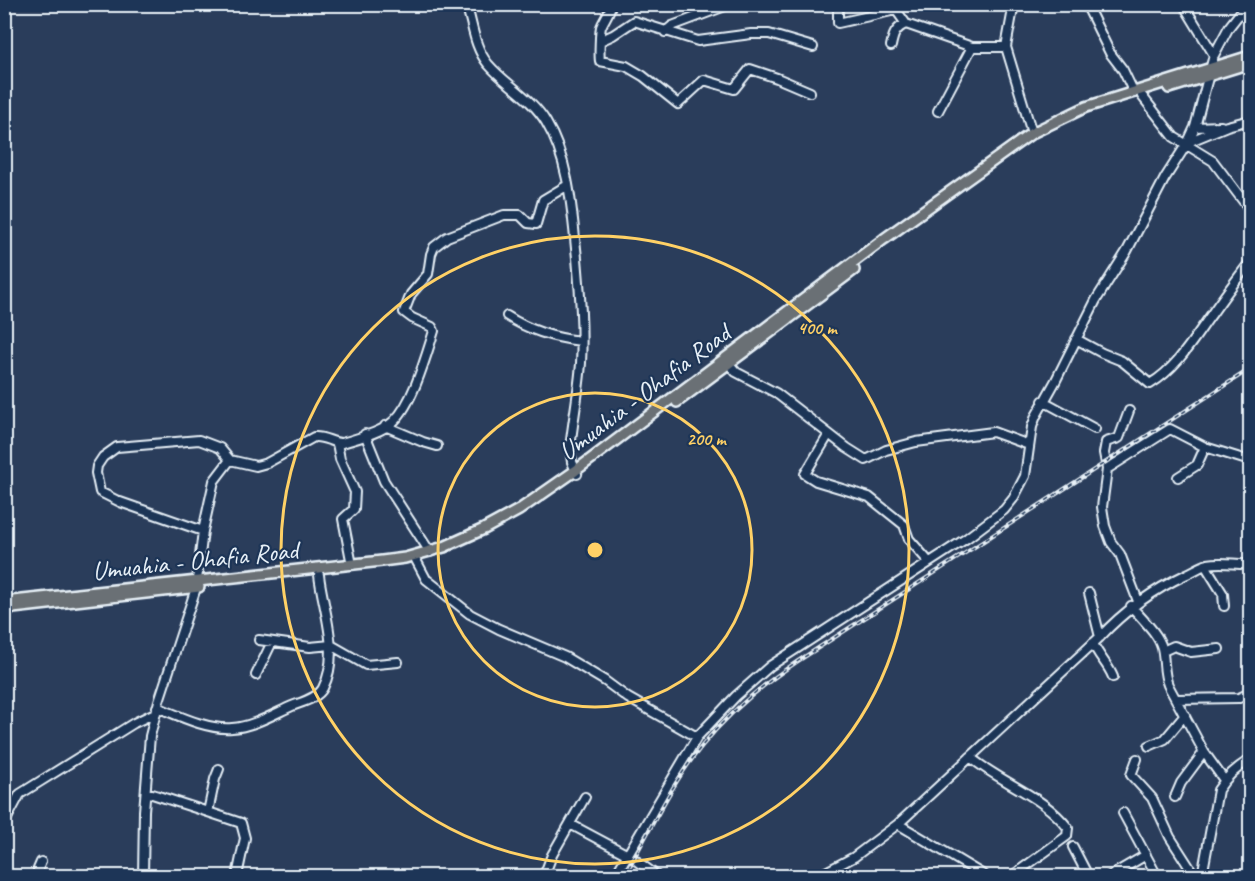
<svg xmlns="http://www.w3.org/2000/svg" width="1255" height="881" viewBox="0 0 1255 881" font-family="Caveat,sans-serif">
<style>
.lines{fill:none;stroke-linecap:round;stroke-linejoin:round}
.minor-casing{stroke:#e8f1f8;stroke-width:12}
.major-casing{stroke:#e8f1f8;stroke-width:14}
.minor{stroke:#1d3557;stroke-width:8}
.major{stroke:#6a7074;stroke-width:9}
.rail-casing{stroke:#e8f1f8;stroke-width:4}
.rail{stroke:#1d3557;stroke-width:1.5;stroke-dasharray:4.5;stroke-linecap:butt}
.ring{fill:none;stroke:#ffd166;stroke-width:3}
.labels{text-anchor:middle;stroke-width:4.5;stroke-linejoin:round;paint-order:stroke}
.street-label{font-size:26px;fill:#e8f1f8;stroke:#1d3557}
.centre{fill:#ffd166;stroke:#1d3557;stroke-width:3}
.ring-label{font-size:18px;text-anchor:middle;font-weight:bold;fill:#ffd166;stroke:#1d3557;stroke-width:4.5;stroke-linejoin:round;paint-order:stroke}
</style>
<rect width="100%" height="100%" fill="#2a3d5b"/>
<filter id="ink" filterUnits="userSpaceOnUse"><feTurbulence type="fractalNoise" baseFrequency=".0167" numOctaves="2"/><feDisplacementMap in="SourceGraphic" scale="12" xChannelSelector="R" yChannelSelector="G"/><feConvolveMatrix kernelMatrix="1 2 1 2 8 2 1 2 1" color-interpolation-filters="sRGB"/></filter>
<g filter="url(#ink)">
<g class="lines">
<defs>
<path id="minor" d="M466,4C473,25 474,47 488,64C506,85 532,98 546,122C570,162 572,212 577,258C580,293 583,328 581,363C579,391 573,420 570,449L572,462L577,474
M611,4C610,13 604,19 601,27C600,31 599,56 600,61L626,66L643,76L678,104L704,80L734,89L750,69L777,78L810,92
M838,4V23L896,10
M892,4L906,24
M1086,4L1110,53L1123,70L1134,93
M1183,4L1214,55
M665,32L672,26L728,5
M602,40L613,35L634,21L698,41L751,34H769L813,47
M891,46C893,36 895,28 906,24L972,47H1006L1032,133
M1006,47L1014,4
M1142,96L1174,137L1213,161L1250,210
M938,111L972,47
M1195,127L1221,126
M1188,142L1227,126L1250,120
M507,316C530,331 554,338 581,341
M1076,339L1102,353L1122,361L1150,384C1177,368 1193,340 1211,315C1224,296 1237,279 1250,262
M729,364L736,372L776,393L829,434L805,474L816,481L869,497L904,525L909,539L929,562
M1043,401L1095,429
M1129,411L1119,438L1106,442L1104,453L1107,469L1102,507L1105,526L1111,542L1120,554L1138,601
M385,426L423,442L437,446
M365,434L384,481L430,552
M829,434L847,448L866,460L886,450L916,442L993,432L1029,445
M337,443L340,459L355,492L354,509L343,519L352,565
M1107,469L1170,429L1205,447L1250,461
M1178,477L1197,465L1205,447
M203,531L120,502L100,492L96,473L97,466L103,457L117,447L199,440L220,448L230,460L256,466L267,463L314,437C324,436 332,443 342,443C358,438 381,433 394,421C413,403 426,356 434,331L432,327L412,318L404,312L411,294L428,274L431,254L434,247L447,237L504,215H520L528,223L536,224L543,200L568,185
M416,560L426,579L470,614L499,629L565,657L605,681L628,698L697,737
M1205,565L1223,594L1224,606
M1089,593L1100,637
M1131,606C1141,618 1158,633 1162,648C1165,661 1163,673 1168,685L1204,752L1224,780
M259,640L310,647L331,645L366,665L398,662
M1093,643C1098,656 1108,664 1113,677
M1163,651L1174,646L1191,652L1219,649
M256,675L272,642
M1176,699L1239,698L1250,693
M157,707C179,716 208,730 232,728C252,727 274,714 292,706C302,702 318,698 323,688C341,653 323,610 319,575
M1149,746L1165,739L1185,715
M970,757C1001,783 1044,796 1068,828L1067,836L1012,876
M1137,759L1131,775L1152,798L1170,837L1195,876
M219,769L215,779L208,812L241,823L245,838L237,876
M146,792L208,812
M1175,797L1181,783L1204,752
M1123,813L1157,876
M4,824L20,794L134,723L155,713
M570,824L628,855
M898,824L985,876
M1073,847L1088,876
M634,859L657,876
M38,876V869L41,862
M143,876L144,811L150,736L159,701L196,588L203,531L214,481L230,460
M544,876L552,855L585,797
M615,876L697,737L736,696L770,666L967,538L1004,510L1013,499L1025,476L1032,427L1036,416L1055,382L1096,300L1127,251L1165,178L1188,142L1195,127L1214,55L1229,27L1247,4
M818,876L854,857L898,824L1100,637C1126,609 1153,590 1187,574C1194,571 1201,566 1208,564C1223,561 1236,565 1250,564
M1110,876L1146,855
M1202,876L1218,790C1227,776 1237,767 1250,760"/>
<path id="major" d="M1169,88L1250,63
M677,402L854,270
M4,602L382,561L405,558L444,547L484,529L519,510L575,471L884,239L1032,133L1086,107L1250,56
M4,609L199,587"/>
</defs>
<!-- minor casing -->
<use href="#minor" class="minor-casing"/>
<!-- major casing -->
<use href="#major" class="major-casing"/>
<!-- minor -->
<use href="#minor" class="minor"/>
<!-- major -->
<use href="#major" class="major"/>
<defs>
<path id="rail" d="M624,876C649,833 670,785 702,746C729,712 762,685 798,661L1250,369"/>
</defs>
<!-- rail casing -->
<use href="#rail" class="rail-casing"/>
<!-- rail -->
<use href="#rail" class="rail"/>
</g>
</g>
<!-- distance rings -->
<g class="ring">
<circle cx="595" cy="550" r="157"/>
<circle cx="595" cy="550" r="314"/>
</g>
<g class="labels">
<!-- street labels -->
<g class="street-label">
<text transform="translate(644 392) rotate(-37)" y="9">Umuahia - Ohafia Road</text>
<text transform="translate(195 560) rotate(-6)" y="9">Umuahia - Ohafia Road</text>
</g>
</g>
<circle cx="595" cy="550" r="9" class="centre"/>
<g class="ring-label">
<text x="817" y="334">400 m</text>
<text x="706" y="445">200 m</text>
</g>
<!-- margin -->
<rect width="1255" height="881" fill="none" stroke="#1d3557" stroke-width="24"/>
<rect x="12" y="12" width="1231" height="857" fill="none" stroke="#e8f1f8" stroke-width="2" filter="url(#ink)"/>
</svg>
